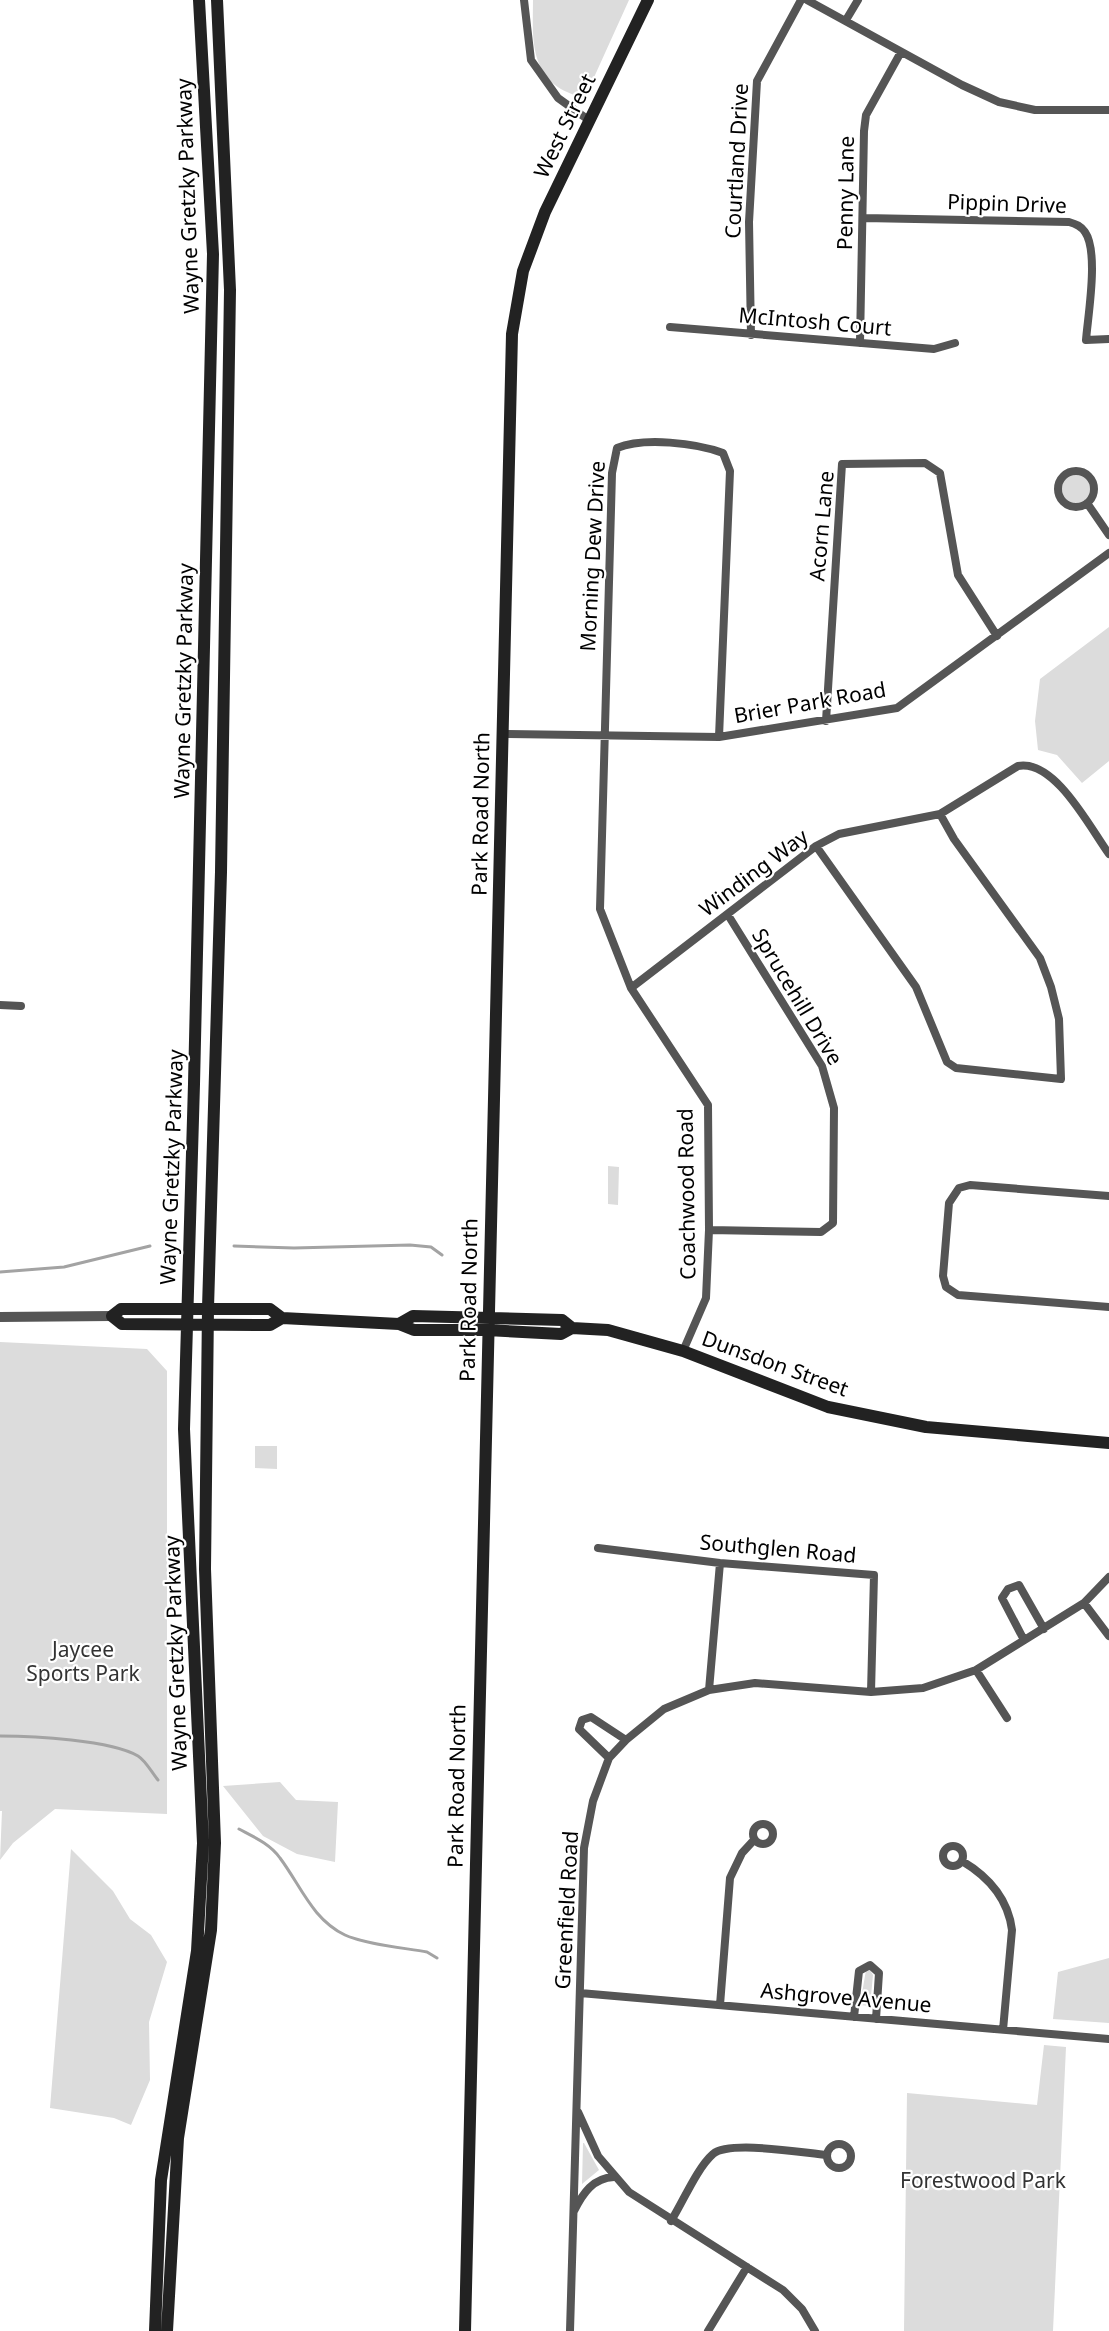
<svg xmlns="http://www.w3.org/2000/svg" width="1109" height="2331" viewBox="0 0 1109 2331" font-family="'Noto Sans',sans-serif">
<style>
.green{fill:#dcdcdc}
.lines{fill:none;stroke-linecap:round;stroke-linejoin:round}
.stream{stroke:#a3a3a3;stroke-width:3}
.minor{stroke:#555;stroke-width:8}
.tertiary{stroke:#555;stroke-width:10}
.secondary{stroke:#222;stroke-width:12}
.labels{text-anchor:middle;stroke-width:4.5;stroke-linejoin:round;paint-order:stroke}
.street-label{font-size:21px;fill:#000;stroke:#fff}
.park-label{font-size:21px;fill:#333;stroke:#fff}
</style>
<rect width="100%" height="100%" fill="#fff"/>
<!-- green -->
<path class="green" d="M533,0H629L586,95L581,98C573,94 562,91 555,85C529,64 533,29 533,0Z
M1062 489a14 14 0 1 1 28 0a14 14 0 1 1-28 0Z
M1109,627V761L1082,783L1057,755L1038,750L1035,721L1040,679Z
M608,1166L619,1167L618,1205L608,1204Z
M0,1342L147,1349L167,1371V1814L55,1809L13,1843L0,1860L2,1811H0Z
M255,1446H277V1469L255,1468Z
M280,1782L296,1800L338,1802L335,1862L297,1854L263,1836L223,1786Z
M71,1849L113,1891L130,1919L151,1935L167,1962L149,2022L150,2080L131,2125L114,2118L50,2108Z
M1109,1958V2023L1053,2019L1058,1972Z
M866,1970H870L873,1975L870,2006L860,2005Z
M1044,2045L1066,2047L1053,2331H904L907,2093L1037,2105Z
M584,2143L599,2170L582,2184L583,2143Z"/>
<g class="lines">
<!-- stream -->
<path class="stream" d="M234,1246L294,1248L410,1245L431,1247L442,1255
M0,1272L64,1267L150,1246
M0,1736C33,1736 111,1740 138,1756C146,1761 152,1773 158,1780
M239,1829C254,1837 270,1844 280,1858C301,1886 312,1919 345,1935C364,1944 405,1948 427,1952L437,1958"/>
<!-- minor -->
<path class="minor" d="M524,0L531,60L558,98L590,121
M807,0L962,85L999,102L1035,110H1109
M846,20L858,0
M864,218L1069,222C1076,224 1081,226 1085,232C1099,252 1088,315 1086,340L1109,339
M670,327L934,349L955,343
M751,335L749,222L757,81L801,0
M860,343L864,131L866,115L901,52
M1058 489a18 18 0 1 1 36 0a18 18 0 1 1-36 0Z
M1087,503L1109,535
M826,721L842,464L925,463L940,473L958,575L997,636
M502,734L719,737L897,708L1109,553
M816,846L916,987L947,1062L956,1068L1061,1079L1059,1019L1051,987L1040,958L954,839L940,814
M631,988L816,846L839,834L940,814L1018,766C1055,759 1090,828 1109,854
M0,1005L21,1006
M1109,1196L970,1185L959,1188L949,1203L943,1276L946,1287L958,1295L1109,1307
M709,1230L821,1232L833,1223L834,1108L822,1066L728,915
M683,1351L706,1298L709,1230L708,1105L631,988L600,909L612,473L617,448C644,437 696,443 723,453L730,471L719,737
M598,1548L720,1563L874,1575L871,1692
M1084,1603L1109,1636
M1024,1640L1002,1598L1008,1589L1019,1585L1044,1629
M976,1670L1007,1718
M709,1690L720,1563
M609,1758L579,1729L582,1720L591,1717L626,1740
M753 1834a10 10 0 1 1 20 0a10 10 0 1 1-20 0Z
M943 1856a10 10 0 1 1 20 0a10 10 0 1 1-20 0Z
M962,1861C989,1877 1008,1898 1012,1930L1003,2030
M580,1993L1109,2039
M720,2005L730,1878L742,1853L754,1840
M854,2017L859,1971L870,1965L879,1973L876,2019
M578,2112L598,2156L629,2192L783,2290L802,2309L815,2331
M827 2156a12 12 0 1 1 24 0a12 12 0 1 1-24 0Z
M574,2211C583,2193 593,2178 614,2177
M671,2221C683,2202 697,2168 713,2154C730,2140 803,2153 827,2155
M570,2331L584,1848L593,1801L609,1758L626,1740L664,1709L709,1690L755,1683L871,1692L923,1688L976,1670L1084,1603L1109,1577
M708,2331L747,2267"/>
<!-- tertiary -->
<path class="tertiary" d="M0,1317L112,1316"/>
<!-- secondary -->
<path class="secondary" d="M282,1318L270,1309H121L112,1316L122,1324L270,1325L282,1318L399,1324L414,1330H487L561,1334L572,1328
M399,1324L413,1316L562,1320L572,1328L608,1330L683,1351L828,1407L926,1427L1109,1443
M155,2331L161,2180L197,1951L203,1843L184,1429L194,1084L213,254L199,0
M167,2331L178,2138L211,1930L215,1843L205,1569L208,1308L221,872L230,290L217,0
M465,2331L512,334L523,271L545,212L648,0"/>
</g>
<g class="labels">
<!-- street labels -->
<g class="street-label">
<text transform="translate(565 126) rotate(-64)" y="7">West Street</text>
<text transform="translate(737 161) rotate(-87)" y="7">Courtland Drive</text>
<text transform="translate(846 193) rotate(-89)" y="7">Penny Lane</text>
<text transform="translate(188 196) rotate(-92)" y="7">Wayne Gretzky Parkway</text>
<text transform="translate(1007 204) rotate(2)" y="7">Pippin Drive</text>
<text transform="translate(815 322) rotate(5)" y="7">McIntosh Court</text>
<text transform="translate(822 526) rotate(-85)" y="7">Acorn Lane</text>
<text transform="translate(593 556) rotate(-87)" y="7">Morning Dew Drive</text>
<text transform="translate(184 681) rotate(-89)" y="7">Wayne Gretzky Parkway</text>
<text transform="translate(810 703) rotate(-10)" y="7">Brier Park Road</text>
<text transform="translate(481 814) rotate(-89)" y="7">Park Road North</text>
<text transform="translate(754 873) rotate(-37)" y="7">Winding Way</text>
<text transform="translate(797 997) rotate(59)" y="7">Sprucehill Drive</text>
<text transform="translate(172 1167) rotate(-88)" y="7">Wayne Gretzky Parkway</text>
<text transform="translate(687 1194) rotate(-91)" y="7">Coachwood Road</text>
<text transform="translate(469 1300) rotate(-89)" y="7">Park Road North</text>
<text transform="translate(775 1364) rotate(20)" y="7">Dunsdon Street</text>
<text transform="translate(778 1549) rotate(5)" y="7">Southglen Road</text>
<text transform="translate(176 1653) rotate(-92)" y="7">Wayne Gretzky Parkway</text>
<text transform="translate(457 1786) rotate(-89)" y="7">Park Road North</text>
<text transform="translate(567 1910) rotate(-87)" y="7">Greenfield Road</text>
<text transform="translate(846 1998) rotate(5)" y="7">Ashgrove Avenue</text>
</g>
<!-- park labels -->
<g class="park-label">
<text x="83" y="1657">Jaycee<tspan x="83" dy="24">Sports Park</tspan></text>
<text x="983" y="2188">Forestwood Park</text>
</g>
</g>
</svg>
